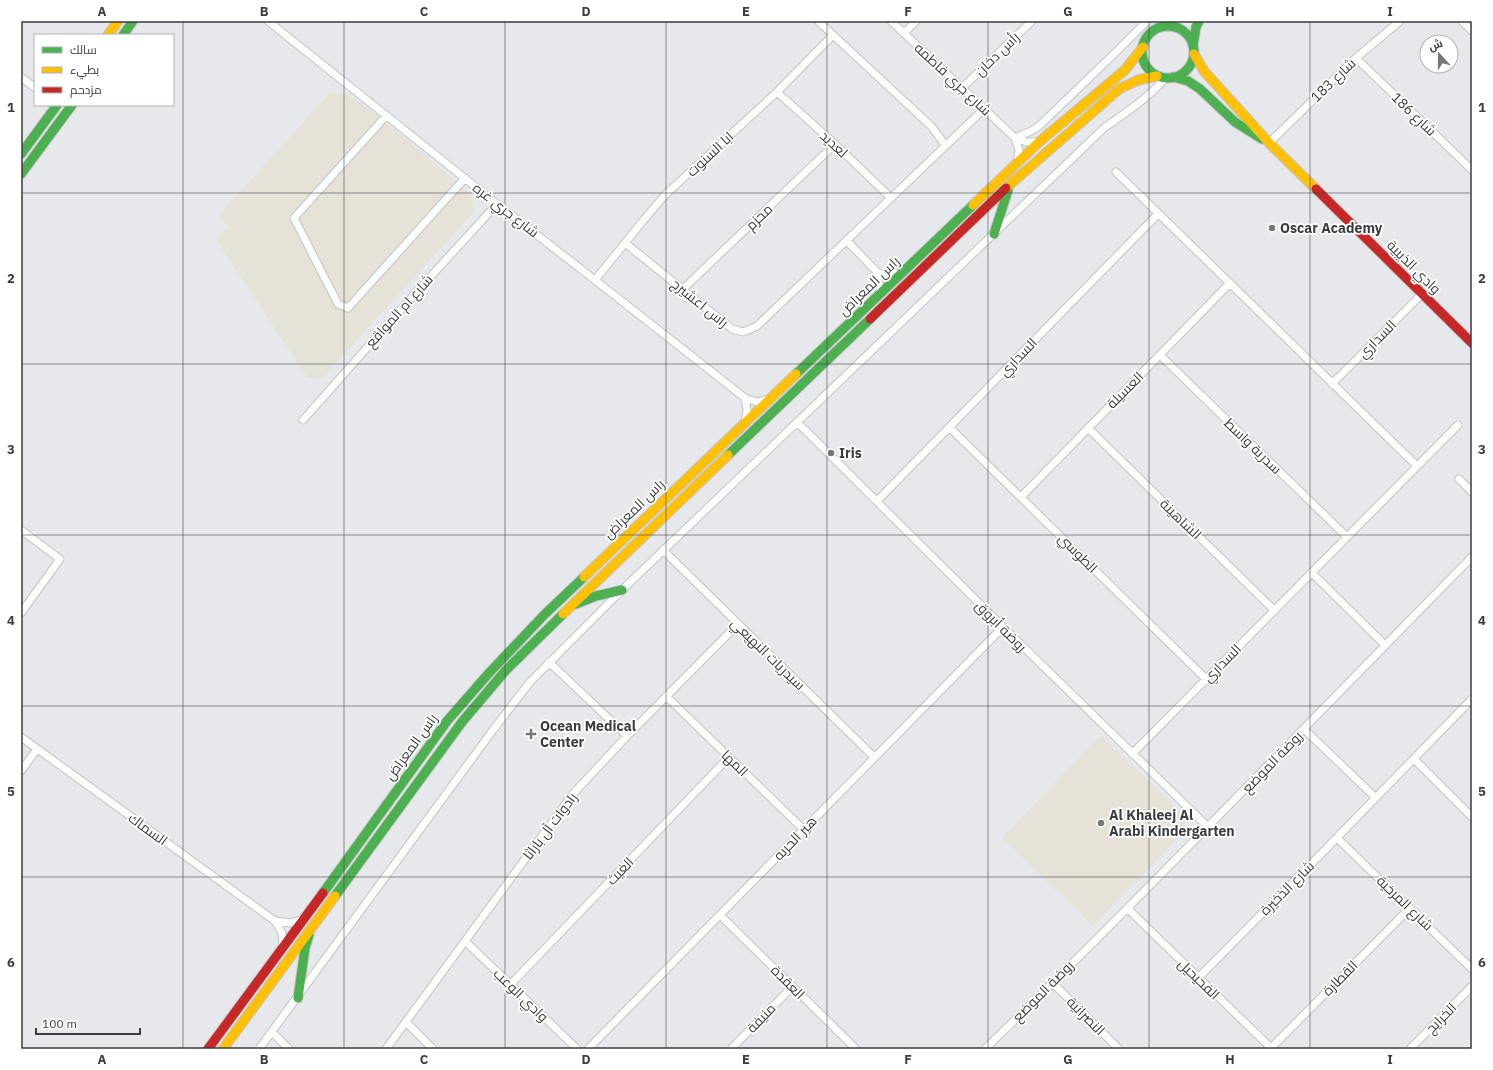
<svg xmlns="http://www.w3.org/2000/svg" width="1493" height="1070" viewBox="0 0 1493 1070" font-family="'IBM Plex Sans',Cairo,sans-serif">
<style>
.education{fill:#e6e2d8}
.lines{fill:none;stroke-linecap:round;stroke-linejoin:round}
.street-casing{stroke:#c3c4c7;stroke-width:9}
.fast-casing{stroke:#c3c4c7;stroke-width:11}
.slow-casing{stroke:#c3c4c7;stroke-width:11}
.jam-casing{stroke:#c3c4c7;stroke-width:11}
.street{stroke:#fbfcfc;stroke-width:7}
.fast{stroke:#4caf50;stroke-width:9}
.slow{stroke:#ffc107;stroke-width:9}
.jam{stroke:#c62828;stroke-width:9}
.grid{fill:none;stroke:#3a3c3f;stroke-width:1;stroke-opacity:0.55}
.poi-dot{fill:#76787b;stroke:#fff;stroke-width:1.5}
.labels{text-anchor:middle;stroke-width:3.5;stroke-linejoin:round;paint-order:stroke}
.street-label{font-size:14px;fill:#3a3c3f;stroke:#fff}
.poi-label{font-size:14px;font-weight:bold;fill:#3a3c3f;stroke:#fff;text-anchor:start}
.neatline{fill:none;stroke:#3a3c3f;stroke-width:1.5}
.grid-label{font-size:13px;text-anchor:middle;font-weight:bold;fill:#3a3c3f}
</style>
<rect width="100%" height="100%" fill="#e6e8eb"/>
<!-- education -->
<path class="education" d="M345,93L377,115L472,195L474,212L322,378L307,377L216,240L228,227L219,215L329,94Z
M1101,735L1184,815L1185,831L1093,926L1002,838Z"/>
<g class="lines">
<defs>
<path id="street" d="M268,21L497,204L595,280L745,398L757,402L769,399
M818,21L932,127L945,145
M891,21L1015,138L1026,142H1039
M1462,21L1472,31
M904,33L916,21
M1356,58L1472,170
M21,77L35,88
M962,88L1032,21
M777,92L835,144L891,198
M386,116L294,218L338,304L348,308L465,178
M1015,138L1031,131L1039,126L1115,53L1147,21
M1015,138L1019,150L1017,163
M1269,143L1356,58L1400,21
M1116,172L1417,466
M847,241L878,273L880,295
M625,243L732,329L743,332L757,326L984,109
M878,273L890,275L902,273
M595,280L642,222L665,195L777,92L833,35
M683,289L835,144
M1160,355L1347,537
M1332,384L1422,294
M745,398L747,410L745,422
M303,420L421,287L497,204
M797,422L1003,627L1208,827
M949,427L1206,679
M1088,428L1274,610
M1459,479L1472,492
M1021,497L1230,283
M877,501L1158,214
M21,530L60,559L21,613
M663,550L874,757
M1312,573L1385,645
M549,662L627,736
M666,696L803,829
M1304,729L1376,798
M21,737L275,921L291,923L304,919
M1132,754L1458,425
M1414,759L1472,817
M21,771L37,749
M1337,838L1472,969
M1127,908L1272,1049
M720,915L856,1049
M275,921L282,933L283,947
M465,941L577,1049
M1198,978L1319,856L1472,699
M1053,983L1119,1049
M511,984L729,757
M406,1022L433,1049
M272,1032L289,1049
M1271,1048L1410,908
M259,1049L493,730L530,682L622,590L1104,128C1124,114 1151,96 1165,78
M386,1049L572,795L627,736L738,624
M588,1049L1003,627
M731,1049L792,987
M985,1049C1151,888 1310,721 1472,557
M1410,1049L1472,986"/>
<path id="fast" d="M1142 52a26 26 0 1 1 52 0a26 26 0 1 1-52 0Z
M123,35L133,21
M1193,46L1196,27L1199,21
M1173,77L1188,81L1200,89L1235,122L1262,139
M21,154L57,105
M21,174L72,105
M994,234L1008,190
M796,374L973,205
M728,455L870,319
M576,604L596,596L622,590
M323,893L447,721L489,673L545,614L584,577
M335,896L462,722L506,670L563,614
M298,998L305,948L309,935"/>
<path id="slow" d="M108,35L118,21
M1194,54L1204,71L1269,143L1316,189
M1006,188L1119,89L1138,80L1157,76
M973,205L1039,142L1125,70L1143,47
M584,577L796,374
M563,614L728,455
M223,1049L335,896"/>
<path id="jam" d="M1316,189L1472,343
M870,319L1006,188
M208,1049L323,893"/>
</defs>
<!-- street casing -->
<use href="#street" class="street-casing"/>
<!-- fast casing -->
<use href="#fast" class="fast-casing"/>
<!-- slow casing -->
<use href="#slow" class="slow-casing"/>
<!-- jam casing -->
<use href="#jam" class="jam-casing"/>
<!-- street -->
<use href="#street" class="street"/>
<!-- fast -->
<use href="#fast" class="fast"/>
<!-- slow -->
<use href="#slow" class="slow"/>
<!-- jam -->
<use href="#jam" class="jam"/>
</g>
<!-- grid -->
<path class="grid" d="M183,21V1049M344,21V1049M505,21V1049M666,21V1049M827,21V1049M988,21V1049M1149,21V1049M1310,21V1049M21,193H1472M21,364H1472M21,535H1472M21,706H1472M21,877H1472"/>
<!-- markers -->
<g class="poi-dot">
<circle cx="1272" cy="228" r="4"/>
<circle cx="831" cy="453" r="4"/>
<path d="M529 728h4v4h4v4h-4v4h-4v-4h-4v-4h4z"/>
<circle cx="1101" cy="823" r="4"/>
</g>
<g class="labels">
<!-- street labels -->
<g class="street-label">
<text transform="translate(997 54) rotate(-44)" y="5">رأس دخان</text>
<text transform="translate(953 79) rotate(43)" y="5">شارع جري فاطمه</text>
<text transform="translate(1333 80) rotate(-44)" y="5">شارع 183</text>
<text transform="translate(1414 114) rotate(44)" y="5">شارع 186</text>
<text transform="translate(834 144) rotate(43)" y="5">لعديد</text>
<text transform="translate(710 154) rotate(-43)" y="5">ابا السنوت</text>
<text transform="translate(506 210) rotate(38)" y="5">شارع جري غره</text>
<text transform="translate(759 217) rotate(-44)" y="5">محزم</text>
<text transform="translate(1414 267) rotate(45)" y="5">وادي الذيبية</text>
<text transform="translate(869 286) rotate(-44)" y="5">راس المعراض</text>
<text transform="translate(700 303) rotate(39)" y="5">راس اعشيرج</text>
<text transform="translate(399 311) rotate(-48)" y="5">شارع ام المواقع</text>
<text transform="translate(1377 339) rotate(-45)" y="5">السداري</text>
<text transform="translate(1018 357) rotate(-46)" y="5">السداري</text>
<text transform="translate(1125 390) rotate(-45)" y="5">العسيلة</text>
<text transform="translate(1253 446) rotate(44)" y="5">سدرية واسط</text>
<text transform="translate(634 509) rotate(-44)" y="5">راس المعراض</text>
<text transform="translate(1181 519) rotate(44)" y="5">الشاهينة</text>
<text transform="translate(1078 553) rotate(45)" y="5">الطوسي</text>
<text transform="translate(1001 626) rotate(45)" y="5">روضة أبروق</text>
<text transform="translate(768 654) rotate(44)" y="5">سيدريات النهيعي</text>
<text transform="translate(1222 663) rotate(-45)" y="5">السداري</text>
<text transform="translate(411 747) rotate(-54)" y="5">راس المعراض</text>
<text transform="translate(1272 762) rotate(-46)" y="5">روضة الموضع</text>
<text transform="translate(735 763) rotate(44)" y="5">المها</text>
<text transform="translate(550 826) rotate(-53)" y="5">رادوات آل باراثا</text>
<text transform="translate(148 829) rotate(36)" y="5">السماك</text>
<text transform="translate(795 838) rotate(-46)" y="5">هير الحربه</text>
<text transform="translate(620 871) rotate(-46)" y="5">الغيث</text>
<text transform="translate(1287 888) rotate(-45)" y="5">شارع الذخيرة</text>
<text transform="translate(1405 903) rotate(44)" y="5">شارع المرخية</text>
<text transform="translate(1340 978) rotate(-45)" y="5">القطارة</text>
<text transform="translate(1199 979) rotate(44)" y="5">الفحيحيل</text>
<text transform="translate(788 982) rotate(45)" y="5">العقدة</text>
<text transform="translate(1043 991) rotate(-45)" y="5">روضة الموضع</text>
<text transform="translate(521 995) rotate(44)" y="5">وادي الوعب</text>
<text transform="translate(1086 1016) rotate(45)" y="5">النصرانية</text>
<text transform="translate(761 1018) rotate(-46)" y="5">منيفة</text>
<text transform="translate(1441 1018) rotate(-45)" y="5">الخرايج</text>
</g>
<!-- poi labels -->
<g class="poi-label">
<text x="1280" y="233">Oscar Academy</text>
<text x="839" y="458">Iris</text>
<text x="540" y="731">Ocean Medical<tspan x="540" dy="16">Center</tspan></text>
<text x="1109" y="820">Al Khaleej Al<tspan x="1109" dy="16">Arabi Kindergarten</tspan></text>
</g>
</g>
<!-- border -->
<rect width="1493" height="1070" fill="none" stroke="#ffffff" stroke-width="44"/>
<!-- legend -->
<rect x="34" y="34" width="140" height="72" fill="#ffffff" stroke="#b0b1b2"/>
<rect x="42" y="47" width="20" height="6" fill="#4caf50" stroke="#b0b1b2"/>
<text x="70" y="54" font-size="12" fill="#3a3c3f">سالك</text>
<rect x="42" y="67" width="20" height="6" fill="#ffc107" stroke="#b0b1b2"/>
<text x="70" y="74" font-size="12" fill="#3a3c3f">بطيء</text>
<rect x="42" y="87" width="20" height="6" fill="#c62828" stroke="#b0b1b2"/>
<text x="70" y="94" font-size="12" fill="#3a3c3f">مزدحم</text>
<!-- north arrow -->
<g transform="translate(1439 54) rotate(339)"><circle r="19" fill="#ffffff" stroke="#b0b1b2"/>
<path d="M0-3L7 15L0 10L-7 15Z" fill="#76787b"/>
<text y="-6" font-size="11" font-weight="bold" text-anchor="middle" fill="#3a3c3f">ش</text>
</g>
<!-- scale -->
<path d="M36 1028v6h104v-6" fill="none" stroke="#3a3c3f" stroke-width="2"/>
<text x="42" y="1028" font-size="12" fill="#3a3c3f" stroke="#ffffff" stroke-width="3" paint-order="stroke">100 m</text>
<rect x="22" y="22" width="1449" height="1026" class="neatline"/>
<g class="grid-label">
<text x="102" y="16">A</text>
<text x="264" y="16">B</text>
<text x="424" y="16">C</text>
<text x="586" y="16">D</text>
<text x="746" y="16">E</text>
<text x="908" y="16">F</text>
<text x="1068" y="16">G</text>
<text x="1230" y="16">H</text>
<text x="1390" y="16">I</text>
<text x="11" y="112">1</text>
<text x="1482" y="112">1</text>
<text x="11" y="283">2</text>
<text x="1482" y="283">2</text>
<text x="11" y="454">3</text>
<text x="1482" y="454">3</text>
<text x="11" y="625">4</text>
<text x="1482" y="625">4</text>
<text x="11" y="796">5</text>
<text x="1482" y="796">5</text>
<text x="11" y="967">6</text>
<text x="1482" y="967">6</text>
<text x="102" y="1064">A</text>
<text x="264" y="1064">B</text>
<text x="424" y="1064">C</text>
<text x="586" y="1064">D</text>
<text x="746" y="1064">E</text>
<text x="908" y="1064">F</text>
<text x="1068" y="1064">G</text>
<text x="1230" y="1064">H</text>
<text x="1390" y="1064">I</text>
</g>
</svg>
